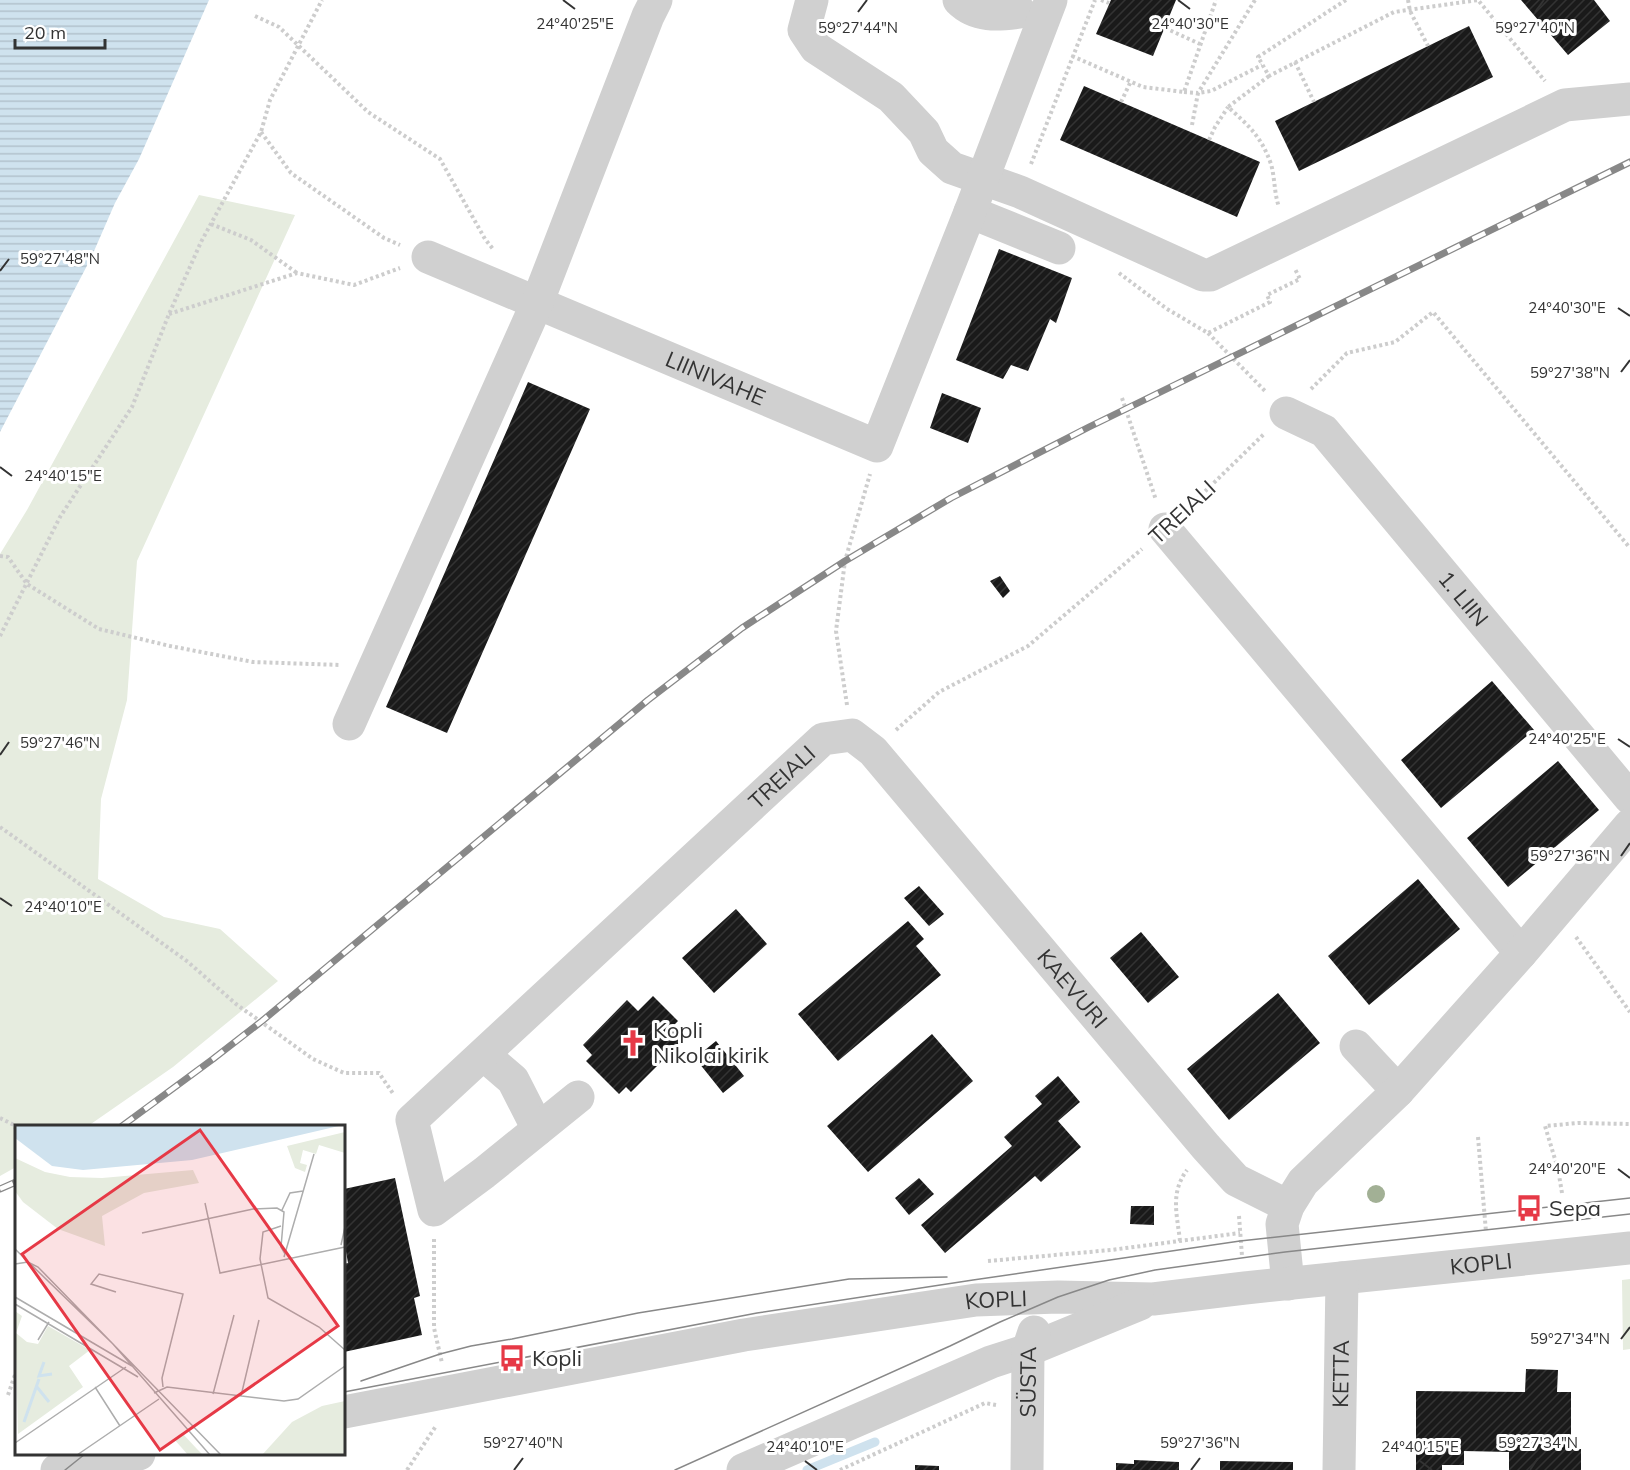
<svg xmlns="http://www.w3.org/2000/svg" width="1630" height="1470" viewBox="0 0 1630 1470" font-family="Mulish,sans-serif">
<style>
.grass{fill:#e6ecdf}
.water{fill:url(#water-rules)}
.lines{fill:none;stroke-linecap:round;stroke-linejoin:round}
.stream{stroke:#cfe2ee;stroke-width:9}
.building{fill:url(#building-hatch)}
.path{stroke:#cdcdcd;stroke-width:4;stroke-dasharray:3 3;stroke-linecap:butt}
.minor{stroke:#d0d0d0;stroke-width:33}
.tram{stroke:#888;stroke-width:1.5}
.rail-casing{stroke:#888;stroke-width:7}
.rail{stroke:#fff;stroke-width:4.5;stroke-dasharray:14;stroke-linecap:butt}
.tree{fill:#a2b095}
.ticks{fill:none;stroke:#333;stroke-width:2}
.labels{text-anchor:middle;stroke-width:6;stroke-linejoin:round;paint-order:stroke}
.street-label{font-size:22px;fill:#333;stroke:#fff}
.poi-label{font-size:22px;fill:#333;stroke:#fff;text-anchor:start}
.inset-river{fill:none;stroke:#cfe2ee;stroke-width:3}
.inset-road{fill:none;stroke:#adadad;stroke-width:1.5}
.view{fill:#e63946;fill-opacity:0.15;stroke:#e63946;stroke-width:3}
.inset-edge{fill:none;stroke:#333;stroke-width:3}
.ticks-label{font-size:15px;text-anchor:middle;fill:#333;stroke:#fff;stroke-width:6;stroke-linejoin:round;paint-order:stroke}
</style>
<defs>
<pattern id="water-rules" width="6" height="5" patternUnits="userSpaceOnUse" patternTransform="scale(1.5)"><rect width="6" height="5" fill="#cfe2ee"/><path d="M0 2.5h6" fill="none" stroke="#b2c2cd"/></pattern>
<pattern id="building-hatch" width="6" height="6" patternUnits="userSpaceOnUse" patternTransform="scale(1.5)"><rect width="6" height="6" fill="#1a1a1a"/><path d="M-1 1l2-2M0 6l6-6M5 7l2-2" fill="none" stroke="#333"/></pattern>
</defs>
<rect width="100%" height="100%" fill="#fff"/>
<!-- grass -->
<path class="grass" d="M199,195L295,215L137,561L127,700L101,799L98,879L164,917L220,929L278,981L173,1067L88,1126H16V1167L0,1176V554L27,510Z
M1630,1279V1349L1623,1350L1622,1280Z"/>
<!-- water -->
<path class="water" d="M0,0H209L139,159L115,203L91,258L0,432Z"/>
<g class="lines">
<!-- stream -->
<path class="stream" d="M807,1470L875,1442"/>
</g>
<!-- building -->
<path class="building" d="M1111,0H1176L1153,56L1096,34Z
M1521,0H1594L1610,21L1568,55Z
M1469,26L1493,77L1299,171L1275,121Z
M1084,86L1260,162L1237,217L1060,140Z
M999,249L1072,278L1056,323L1050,319L1028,371L1011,365L1003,379L956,360Z
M528,382L590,409L447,733L386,707Z
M942,393L981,408L968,443L930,428Z
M1000,576L1010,591L1003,598L990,581Z
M1492,681L1534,730L1441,808L1401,760Z
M1558,761L1599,810L1508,887L1467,838Z
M1418,879L1460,929L1369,1005L1328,956Z
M919,886L944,914L929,926L904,898Z
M736,909L767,944L714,993L682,958Z
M908,921L924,939L916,946L941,975L838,1061L798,1014Z
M1141,932L1179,977L1148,1003L1110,958Z
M1278,993L1320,1043L1229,1120L1187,1069Z
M653,996L678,1021L671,1028L683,1040L631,1092L626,1087L619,1094L586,1061L592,1055L583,1045L627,1000L638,1011Z
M932,1034L973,1081L868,1172L827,1126Z
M716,1041L744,1076L723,1093L695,1058Z
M1058,1076L1080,1102L1058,1121L1081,1147L1041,1182L1035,1176L945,1253L921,1225L1012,1146L1004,1137L1042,1104L1035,1096Z
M395,1178L420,1296L414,1298L422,1335L344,1352V1264L348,1263L344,1240V1189Z
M919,1178L934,1194L909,1215L895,1198Z
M1131,1206H1154V1225L1130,1224Z
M1526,1369L1558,1370L1557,1392H1571V1449H1581V1470H1509V1452L1464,1451V1465H1442V1470H1416V1391L1525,1392Z
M1134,1460L1179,1462V1470H1116V1463L1134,1464Z
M1220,1461L1293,1462V1470H1220Z
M915,1465L939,1466V1470H915Z"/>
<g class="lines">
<!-- path -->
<path class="path" d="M1101,0L1109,3
M1346,0L1258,57L1269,76L1394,12L1478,0L1545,81
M1408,0L1410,11L1428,46
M255,16L279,27L368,112L440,159L485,239L493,249
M1165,28L1200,44
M1072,56L1143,87L1184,92L1216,0
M1295,62L1314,102
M1269,76L1228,107C1249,126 1261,136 1271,164C1275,178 1274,193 1279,207
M1184,92L1198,93L1255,0
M1121,102L1131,81
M1192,125L1198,93L1211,91L1262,65
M261,132L291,173L384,238L400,245
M1209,140L1215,127L1228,107
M1031,164L1095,0
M211,224L251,240L297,273
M1119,273L1167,309L1208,333L1270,302L1267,295L1300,279L1295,269
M169,314L297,273L354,285L400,268
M1208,333L1265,391
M1311,389L1347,353L1395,342L1433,312L1630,548
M1122,398L1156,500
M1188,508L1264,434
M0,556L8,557L27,584L99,629L170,646L253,662L341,665
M0,636L60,517L132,407L169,314L201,242L261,132L270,100L322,0
M847,705L836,631L845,561L870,474
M896,730L939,692L1028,646L1142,549
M0,827L188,962L236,1004L313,1059L344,1073H379L394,1095
M1576,937L1630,1012
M0,1118L14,1125L16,1129
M1478,1137L1486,1232
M1562,1193L1558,1169L1545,1126L1578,1123L1630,1124
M1239,1216L1242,1256
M434,1239V1328L442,1363
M1180,1241C1177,1214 1170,1193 1187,1170
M988,1261L1111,1250L1240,1233
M8,1395L16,1372
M407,1470L436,1426
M840,1470L985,1403L996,1405"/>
<!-- minor -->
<g class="minor">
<path d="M812,0L804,30L816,48L891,97L924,132L933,151L952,168L1020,192L1203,275H1210L1565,105L1630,99"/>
<path d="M959,0C976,17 998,15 1020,12"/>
<path d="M970,212L1059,248"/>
<path id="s1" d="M428,257L877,446L970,212L1051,0"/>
<path id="s2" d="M1286,413L1324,431L1630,798"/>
<path d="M1165,529L1521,953"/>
<path d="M349,724L537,303L648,16L656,0"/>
<path d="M1356,1046L1398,1091"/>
<path d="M484,1055L513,1080L538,1129"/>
<path id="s3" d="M578,1097L484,1173L434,1210L412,1120L823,739L852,735L873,751L1206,1147L1236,1180L1288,1206"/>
<path d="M1288,1284L1282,1224L1288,1206L1303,1182L1398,1091L1521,953L1630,825"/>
<path id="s4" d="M344,1412L744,1335L976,1300L1058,1297L1153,1299L1245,1288L1630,1248"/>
<path d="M57,1470L139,1454"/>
<path d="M743,1470L991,1362L1028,1350L1140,1304"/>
<path id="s5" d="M1027,1470L1028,1350L1034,1332"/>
<path id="s6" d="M1339,1470L1342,1278"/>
</g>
<!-- tram -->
<path class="tram" d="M361,1381L440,1354L471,1346L512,1339L638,1313L849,1279L947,1277
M344,1392L757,1313L973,1280L1240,1241L1630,1198
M65,1470L85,1454
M675,1470L950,1346L1000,1322L1058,1297L1109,1280L1155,1270L1285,1252L1630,1214"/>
<defs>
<path id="rail" d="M122,1126L213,1059L262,1021L648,700L742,628L845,561L951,498L1089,427L1630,162
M0,1189L16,1182"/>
</defs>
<!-- rail casing -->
<use href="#rail" class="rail-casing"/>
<!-- rail -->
<use href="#rail" class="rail"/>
</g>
<!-- trees -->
<circle class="tree" cx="1376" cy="1194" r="9"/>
<!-- ticks -->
<path class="ticks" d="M563,0L575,9M1178,0L1190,9M858,12L867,0M1535,12L1544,0M0,271L9,259M1618,308L1630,316M1621,372L1630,360M0,467L12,476M1618,739L1630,747M0,755L9,742M1621,856L1630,843M0,898L12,906M1618,1169L1630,1178M1621,1339L1630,1327M805,1461L817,1470M1420,1461L1432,1470M514,1470L523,1458M1191,1470L1200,1458M1530,1470L1538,1458"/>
<!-- icons -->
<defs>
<symbol id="church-bare" viewBox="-9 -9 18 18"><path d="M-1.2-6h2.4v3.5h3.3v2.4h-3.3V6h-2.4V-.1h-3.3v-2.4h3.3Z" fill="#e63946" stroke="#fff" stroke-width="2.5" paint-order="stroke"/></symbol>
<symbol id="bus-bare" viewBox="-9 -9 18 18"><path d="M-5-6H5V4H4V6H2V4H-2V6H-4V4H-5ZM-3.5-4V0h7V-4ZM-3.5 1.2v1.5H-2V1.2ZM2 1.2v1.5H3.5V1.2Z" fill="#e63946" stroke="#fff" stroke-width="2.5" paint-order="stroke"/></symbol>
</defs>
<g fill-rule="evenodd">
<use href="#church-bare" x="614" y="1024" width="38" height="38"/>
<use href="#bus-bare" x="1510" y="1189" width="38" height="38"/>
<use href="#bus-bare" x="493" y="1339" width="38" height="38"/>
</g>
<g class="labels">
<!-- street labels -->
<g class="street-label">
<text dy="8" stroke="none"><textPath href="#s1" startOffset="312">LIINIVAHE</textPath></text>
<text transform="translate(1182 512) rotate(-43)" y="8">TREIALI</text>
<text dy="8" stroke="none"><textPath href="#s2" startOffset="260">1. LIIN</textPath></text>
<text dy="8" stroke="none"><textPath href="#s3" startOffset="780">TREIALI</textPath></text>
<text dy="8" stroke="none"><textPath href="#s3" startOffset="1202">KAEVURI</textPath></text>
<text dy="8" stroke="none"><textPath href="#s4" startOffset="1149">KOPLI</textPath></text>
<text dy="8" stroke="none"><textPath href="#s4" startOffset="662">KOPLI</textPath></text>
<text dy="8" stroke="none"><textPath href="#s6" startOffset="96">KETTA</textPath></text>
<text dy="8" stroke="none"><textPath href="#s5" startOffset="88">SÜSTA</textPath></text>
</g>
<!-- poi labels -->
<g class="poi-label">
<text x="653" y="1038">Kopli<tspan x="653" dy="25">Nikolai kirik</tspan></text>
<text x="1549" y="1216">Sepa</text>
<text x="532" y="1366">Kopli</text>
</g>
</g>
<!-- overview -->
<g transform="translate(15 1125)">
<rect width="330" height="330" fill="#fff"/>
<path d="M0,33L30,47L55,52L87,53L178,45L184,58L129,68L87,91L90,121L43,104L8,77L0,66ZM167,308L182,324L188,330H173L159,314Z" fill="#e6ecdf"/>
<path d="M330,7V28L304,20L301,29L288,25L285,38L292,40L290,47L280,43L272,21ZM0,186L7,191L1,208L12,217L23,219L33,201L75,225L54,241L68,262L3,309ZM330,276V330H247L277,297L307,281Z" fill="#e6ecdf"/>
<path d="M0,0H328L177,35L68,45L37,41L0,13Z" fill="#cfe2ee"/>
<path class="inset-river" d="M29,237L24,251L37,249M22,262L34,277M9,297L24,254"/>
<path class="inset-road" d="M190,78L205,148L330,122M267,85L275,68L288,66M266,101L248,107L245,134L253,173L304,202L330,225M127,108L238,84L262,83L269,87L266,122L270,129M326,120L330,102M0,124L98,219L195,330M269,132L299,29M0,139L13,137L23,142L206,330M101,167L76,159L84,149L168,169L147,253L148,262M0,172L117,241M0,179L123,252M23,215L34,197M80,262L105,301M139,268L152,262L269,276L283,274L330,241M198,269L219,190M226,271L244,195M0,318L111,242M62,330L144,274"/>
<path class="view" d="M185,5L323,201L145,325L7,129Z"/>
<rect width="330" height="330" class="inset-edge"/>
</g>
<g class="ticks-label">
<text x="575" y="29">24°40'25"E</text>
<text x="1190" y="29">24°40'30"E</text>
<text x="858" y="33">59°27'44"N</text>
<text x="1535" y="33">59°27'40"N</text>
<text x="60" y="264">59°27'48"N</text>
<text x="1567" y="313">24°40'30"E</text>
<text x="1570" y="378">59°27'38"N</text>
<text x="63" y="481">24°40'15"E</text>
<text x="1567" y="744">24°40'25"E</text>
<text x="60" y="748">59°27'46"N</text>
<text x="1570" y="861">59°27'36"N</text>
<text x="63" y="912">24°40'10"E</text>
<text x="1567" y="1174">24°40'20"E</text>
<text x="1570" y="1344">59°27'34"N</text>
<text x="523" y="1448">59°27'40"N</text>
<text x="1200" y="1448">59°27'36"N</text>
<text x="1538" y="1448">59°27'34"N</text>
<text x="805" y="1452">24°40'10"E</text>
<text x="1420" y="1452">24°40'15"E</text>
</g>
<!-- scale -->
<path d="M15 39v9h90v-9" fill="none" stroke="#333333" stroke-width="3"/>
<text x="24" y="39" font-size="18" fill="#333333" stroke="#ffffff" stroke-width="4.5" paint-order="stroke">20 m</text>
</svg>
